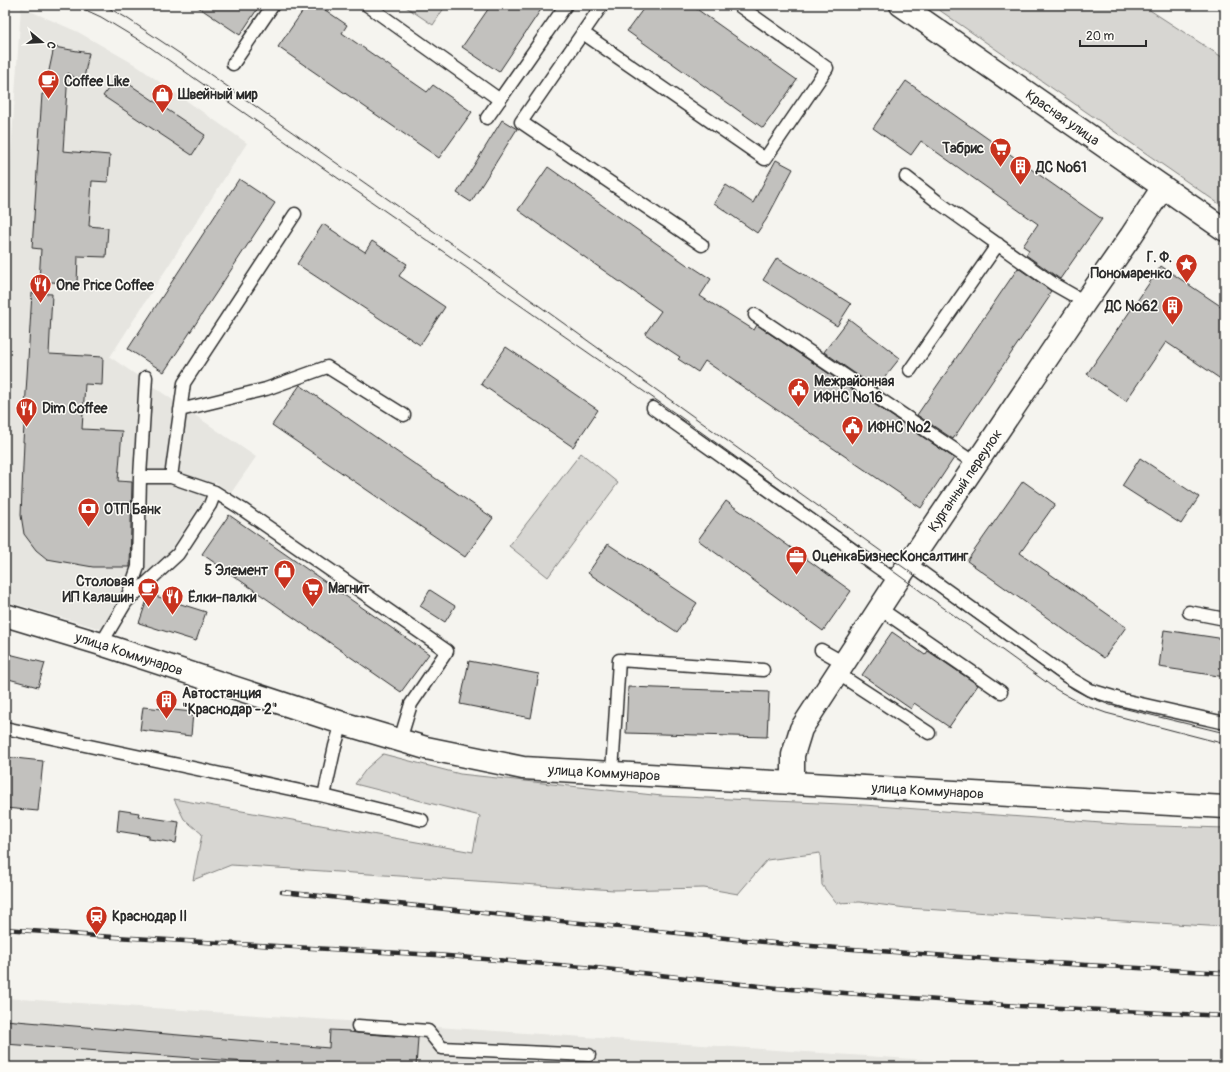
<svg xmlns="http://www.w3.org/2000/svg" width="1230" height="1072" viewBox="0 0 1230 1072" font-family="Pangolin,sans-serif">
<style>
.built{fill:#e6e5e0}
.green{fill:#d7d6d2;stroke:#81807e}
.building{fill:#c2c1be;stroke:#2b2b2b}
.lines{fill:none;stroke-linecap:round;stroke-linejoin:round}
.lane-casing{stroke:#2b2b2b;stroke-width:15}
.street-casing{stroke:#2b2b2b;stroke-width:25}
.secondary-casing{stroke:#2b2b2b;stroke-width:25}
.primary-casing{stroke:#2b2b2b;stroke-width:25}
.lane{stroke:#fdfcf7;stroke-width:12}
.street{stroke:#fdfcf7;stroke-width:22}
.secondary{stroke:#fdfcf7;stroke-width:22}
.primary{stroke:#fdfcf7;stroke-width:22}
.tram{stroke:#2b2b2b;stroke-width:1}
.rail-casing{stroke:#2b2b2b;stroke-width:4.5}
.rail{stroke:#fdfcf7;stroke-width:3;stroke-dasharray:9;stroke-linecap:butt}
.labels{text-anchor:middle;stroke-width:3;stroke-linejoin:round;paint-order:stroke}
.poi-label{font-size:14px;font-weight:bold;fill:#2b2b2b;stroke:#fdfcf7;text-anchor:start}
.street-label{font-size:14px;fill:#2b2b2b;stroke:#fdfcf7}
</style>
<rect width="100%" height="100%" fill="#f5f4ef"/>
<filter id="ink" filterUnits="userSpaceOnUse"><feTurbulence type="fractalNoise" baseFrequency=".025" numOctaves="2"/><feDisplacementMap in="SourceGraphic" scale="8" xChannelSelector="R" yChannelSelector="G"/><feConvolveMatrix kernelMatrix="1 2 1 2 8 2 1 2 1" color-interpolation-filters="sRGB"/></filter>
<g filter="url(#ink)">
<!-- built -->
<path class="built" d="M21,7L78,32L134,64L247,143L110,357L256,457L231,493L215,482L169,553L122,598L101,629L5,601V240Z
M5,998L1029,1067H68L5,1063Z"/>
<!-- green -->
<path class="green" d="M403,5H446L433,25Z
M932,5H1142L1225,59V208Z
M581,453L618,483L548,577L509,546Z
M383,754L460,774L662,796L864,805L1128,825L1225,828V927L906,908L860,902L836,903L822,885L820,853L767,860L738,894L704,888L614,890L231,865L193,880L202,834L184,819L174,799L473,852L480,816L355,784L367,768Z"/>
<!-- building -->
<path class="building" d="M195,5H260L240,35Z
M307,5H318L347,25L342,33L427,92L433,85L472,112L439,158L278,47Z
M491,5H544L499,72L462,47Z
M646,5H691L797,80L763,128L627,31Z
M54,47L89,53L83,83L68,73L63,151L110,155L108,182L92,181L89,226L108,228L106,257L78,256L77,284L39,281L41,249L32,248L42,94H44Z
M117,76L205,135L192,155L103,96Z
M906,81L1102,219L1060,279L1026,255L1029,250L1023,246L1038,224L921,141L911,155L873,128Z
M502,120L517,129L471,202L457,193Z
M776,160L793,169L766,220L757,233L714,203L726,185L753,203Z
M548,167L690,267L691,266L711,279L700,296L754,330L757,325L954,458L921,508L705,361L698,372L678,359L680,357L645,334L661,311L518,210Z
M239,179L275,203L164,372L128,349Z
M323,224L365,252L372,241L407,264L399,276L445,307L420,345L297,264Z
M777,258L851,304L837,326L763,280Z
M1161,266L1225,309V382L1166,342L1126,401L1087,374Z
M1018,268L1051,291L1048,295L1050,296L953,439L917,415Z
M32,293L52,294L49,354L103,357L102,385L85,384L82,429L122,431L118,481L132,482L130,567H93L47,559L36,550L24,534L21,515L24,442H23Z
M849,319L900,358L876,388L824,352Z
M506,347L598,410L573,447L481,384Z
M300,385L493,518L465,557L272,425Z
M1140,458L1199,497L1181,524L1122,486Z
M1023,481L1055,504L1020,553L1126,627L1104,658L967,561Z
M726,501L851,591L823,631L698,540Z
M229,515L429,654L401,692L202,554Z
M608,544L697,603L677,632L588,573Z
M430,590L455,606L445,622L420,606Z
M149,594L206,612L196,641L139,623Z
M1164,630L1225,639V677L1159,667Z
M892,632L925,655L928,651L978,685L949,727L914,703L911,709L862,675Z
M5,653L45,663L38,687L5,678Z
M469,661L539,674L531,718L460,704Z
M628,687L769,692L767,737L626,733Z
M143,707L193,712L191,736L140,730Z
M5,757L43,761L38,811L5,808Z
M119,810L139,813L138,816L179,822L176,843L149,839V836L117,831Z
M5,1020L329,1048L330,1030L349,1031V1032L357,1033L418,1038L416,1067H315L5,1044Z"/>
<g class="lines">
<defs>
<path id="lane" d="M367,5L500,100
M602,5L521,122L702,245
M583,33L765,159L827,68L738,5
M233,64L273,5
M487,118L566,5
M906,177L938,202L1055,285L1085,302
M755,315L976,464
M910,370L998,244
M653,408L897,581
M180,410L266,389L327,367L404,415
M140,477H171L215,492
M171,477L184,383L295,214
M909,563L1066,676L1090,690L1123,700L1225,723
M126,601L138,567L140,477L146,377
M879,608L1001,692
M1189,612L1225,619
M101,644L126,602L178,554L210,505L215,492L242,509L447,651L411,704L400,740
M821,650L844,663
M837,673L929,733
M5,728L324,796L422,820
M612,772L619,660L763,670
M324,796L335,746L342,723
M358,1026L428,1031L442,1048L589,1055"/>
<g id="street">
<path id="s1" d="M793,783V755L801,729L909,563L1085,302L1131,236L1163,187"/>
</g>
<g id="secondary">
<path id="s2" d="M5,615L101,644L342,723L426,748L523,768L1225,807"/>
</g>
<g id="primary">
<path id="s3" d="M901,5L1225,230"/>
</g>
</defs>
<!-- lane casing -->
<use href="#lane" class="lane-casing"/>
<!-- street casing -->
<use href="#street" class="street-casing"/>
<!-- secondary casing -->
<use href="#secondary" class="secondary-casing"/>
<!-- primary casing -->
<use href="#primary" class="primary-casing"/>
<!-- lane -->
<use href="#lane" class="lane"/>
<!-- street -->
<use href="#street" class="street"/>
<!-- secondary -->
<use href="#secondary" class="secondary"/>
<!-- primary -->
<use href="#primary" class="primary"/>
<!-- tram -->
<path class="tram" d="M75,5L101,17L144,43L679,416L1057,690L1084,705L1106,713L1225,744
M103,5L125,17L191,61L506,282L1073,689L1086,696L1110,705L1225,733"/>
<defs>
<path id="rail" d="M282,892L784,944L1017,961L1225,973
M5,929L97,936L436,955L596,968L777,988L1019,1006L1225,1016"/>
</defs>
<!-- rail casing -->
<use href="#rail" class="rail-casing"/>
<!-- rail -->
<use href="#rail" class="rail"/>
</g>
</g>
<!-- icons -->
<defs>
<symbol id="cafe-pin" viewBox="-11 -11 22 30"><path d="M0 17L-7.5 6A9.5 9.5 0 1 1 7.5 6Z" fill="#c8321e" stroke="#fdfcf7"/><path d="M-5.5-4.5H6V0H3Q3 3.5 0 3.5H-2.5Q-5.5 3.5-5.5 0ZM3-3.2v2h1.7v-2ZM-6 4.5H4V6H-6Z" fill="#fff"/></symbol>
<symbol id="shop-pin" viewBox="-11 -11 22 30"><path d="M0 17L-7.5 6A9.5 9.5 0 1 1 7.5 6Z" fill="#c8321e" stroke="#fdfcf7"/><path d="M-5-2.5h2.3a2.7 3.5 0 0 1 5.4 0H5L5.5 6h-11ZM-1.5-2.5h3a1.5 2.3 0 0 0-3 0Z" fill="#fff"/></symbol>
<symbol id="supermarket-pin" viewBox="-11 -11 22 30"><path d="M0 17L-7.5 6A9.5 9.5 0 1 1 7.5 6Z" fill="#c8321e" stroke="#fdfcf7"/><path d="M-6-5.5h2.5l.6 2H6L4.5 2H-2.5L-4.4-4H-6ZM-1.5 3.2a1.3 1.3 0 1 0 .1 0ZM3 3.2a1.3 1.3 0 1 0 .1 0Z" fill="#fff"/></symbol>
<symbol id="building-pin" viewBox="-11 -11 22 30"><path d="M0 17L-7.5 6A9.5 9.5 0 1 1 7.5 6Z" fill="#c8321e" stroke="#fdfcf7"/><path d="M-4-6H4V6H1V3H-1V6H-4ZM-2.5-4.3h1.7v1.8h-1.7ZM.8-4.3h1.7v1.8H.8ZM-2.5-1h1.7V.8h-1.7ZM.8-1h1.7V.8H.8Z" fill="#fff"/></symbol>
<symbol id="sight-pin" viewBox="-11 -11 22 30"><path d="M0 17L-7.5 6A9.5 9.5 0 1 1 7.5 6Z" fill="#c8321e" stroke="#fdfcf7"/><path d="M0-6L1.8-2.2L6-1.7L2.9 1.2L3.7 5.4L0 3.3L-3.7 5.4L-2.9 1.2L-6-1.7L-1.8-2.2Z" fill="#fff"/></symbol>
<symbol id="restaurant-pin" viewBox="-11 -11 22 30"><path d="M0 17L-7.5 6A9.5 9.5 0 1 1 7.5 6Z" fill="#c8321e" stroke="#fdfcf7"/><path d="M-5-6h1v4h1v-4h1v4h1v-4h1v5L-1.5 .5V6h-2V.5L-5-1ZM5-6V6H3V1.5H1.5Q1.5-4 5-6Z" fill="#fff"/></symbol>
<symbol id="civic-pin" viewBox="-11 -11 22 30"><path d="M0 17L-7.5 6A9.5 9.5 0 1 1 7.5 6Z" fill="#c8321e" stroke="#fdfcf7"/><path d="M-.6-6.5H3V-4.5H.6V-3L4-1V1h2V6H-6V1h2V-1L-.6-3ZM-1.2 2.5V6h2.4V2.5Z" fill="#fff"/></symbol>
<symbol id="bank-pin" viewBox="-11 -11 22 30"><path d="M0 17L-7.5 6A9.5 9.5 0 1 1 7.5 6Z" fill="#c8321e" stroke="#fdfcf7"/><path d="M-6-4H6V4H-6ZM0-2.3a2.3 2.3 0 1 0 0 4.6a2.3 2.3 0 1 0 0-4.6Z" fill="#fff"/></symbol>
<symbol id="office-pin" viewBox="-11 -11 22 30"><path d="M0 17L-7.5 6A9.5 9.5 0 1 1 7.5 6Z" fill="#c8321e" stroke="#fdfcf7"/><path d="M-6-3h4V-5.5h4V-3h4V5H-6ZM-1-4.5V-3h2v-1.5ZM-6 0V1H6V0Z" fill="#fff"/></symbol>
<symbol id="station-pin" viewBox="-11 -11 22 30"><path d="M0 17L-7.5 6A9.5 9.5 0 1 1 7.5 6Z" fill="#c8321e" stroke="#fdfcf7"/><path d="M-3-6H3Q5-6 5-4V2Q5 4 3 4L4.5 6H3L1.5 4h-3L-3 6H-4.5L-3 4Q-5 4-5 2V-4Q-5-6-3-6ZM-3.5-4v3h7v-3ZM-3.5 1v1.5H-2V1ZM2 1v1.5H3.5V1Z" fill="#fff"/></symbol>
</defs>
<g fill-rule="evenodd">
<use href="#cafe-pin" x="36" y="68" width="25" height="34"/>
<use href="#shop-pin" x="150" y="82" width="25" height="34"/>
<use href="#supermarket-pin" x="988" y="136" width="25" height="34"/>
<use href="#building-pin" x="1008" y="154" width="25" height="34"/>
<use href="#sight-pin" x="1174" y="252" width="25" height="34"/>
<use href="#restaurant-pin" x="28" y="272" width="25" height="34"/>
<use href="#building-pin" x="1160" y="294" width="25" height="34"/>
<use href="#civic-pin" x="786" y="376" width="25" height="34"/>
<use href="#restaurant-pin" x="14" y="396" width="25" height="34"/>
<use href="#civic-pin" x="840" y="414" width="25" height="34"/>
<use href="#bank-pin" x="76" y="496" width="25" height="34"/>
<use href="#office-pin" x="784" y="544" width="25" height="34"/>
<use href="#shop-pin" x="272" y="558" width="25" height="34"/>
<use href="#supermarket-pin" x="300" y="576" width="25" height="34"/>
<use href="#cafe-pin" x="136" y="576" width="25" height="34"/>
<use href="#restaurant-pin" x="160" y="584" width="25" height="34"/>
<use href="#building-pin" x="154" y="688" width="25" height="34"/>
<use href="#station-pin" x="84" y="904" width="25" height="34"/>
</g>
<g class="labels">
<!-- poi labels -->
<g class="poi-label">
<text x="64" y="86">Coffee Like</text>
<text x="178" y="99">Швейный мир</text>
<text x="984" y="153" text-anchor="end">Табрис</text>
<text x="1036" y="172">ДС №61</text>
<text x="1172" y="262" text-anchor="end">Г. Ф.<tspan x="1172" dy="16">Пономаренко</tspan></text>
<text x="56" y="290">One Price Coffee</text>
<text x="1158" y="311" text-anchor="end">ДС №62</text>
<text x="814" y="386">Межрайонная<tspan x="814" dy="16">ИФНС №16</tspan></text>
<text x="42" y="413">Dim Coffee</text>
<text x="868" y="432">ИФНС №2</text>
<text x="104" y="514">ОТП Банк</text>
<text x="812" y="561">ОценкаБизнесКонсалтинг</text>
<text x="268" y="575" text-anchor="end">5 Элемент</text>
<text x="134" y="586" text-anchor="end">Столовая<tspan x="134" dy="16">ИП Калашин</tspan></text>
<text x="328" y="593">Магнит</text>
<text x="188" y="602">Ёлки-палки</text>
<text x="182" y="698">Автостанция<tspan x="182" dy="16">"Краснодар - 2"</tspan></text>
<text x="112" y="921">Краснодар II</text>
</g>
<!-- street labels -->
<g class="street-label">
<text dy="5" stroke="none"><textPath href="#s3" startOffset="197">Красная улица</textPath></text>
<text dy="5" stroke="none"><textPath href="#s1" startOffset="353">Курганный переулок</textPath></text>
<text dy="5" stroke="none"><textPath href="#s2" startOffset="130">улица Коммунаров</textPath></text>
<text dy="5" stroke="none"><textPath href="#s2" startOffset="622">улица Коммунаров</textPath></text>
<text dy="5" stroke="none"><textPath href="#s2" startOffset="946">улица Коммунаров</textPath></text>
</g>
</g>
<!-- margin -->
<rect width="1230" height="1072" fill="none" stroke="#fdfcf7" stroke-width="20"/>
<rect x="10" y="10" width="1210" height="1052" fill="none" stroke="#2b2b2b" stroke-width="1.5" filter="url(#ink)"/>
<!-- north arrow -->
<g transform="translate(42 42) rotate(108)" stroke="#fdfcf7" stroke-width="3" paint-order="stroke">
<path d="M0-3L7 15L0 10L-7 15Z" fill="#2b2b2b"/>
<text y="-6" font-size="11" font-weight="bold" text-anchor="middle" fill="#2b2b2b">С</text>
</g>
<!-- scale -->
<path d="M1080 40v6h66v-6" fill="none" stroke="#2b2b2b" stroke-width="2"/>
<text x="1086" y="40" font-size="12" fill="#2b2b2b" stroke="#fdfcf7" stroke-width="3" paint-order="stroke">20 m</text>
</svg>
